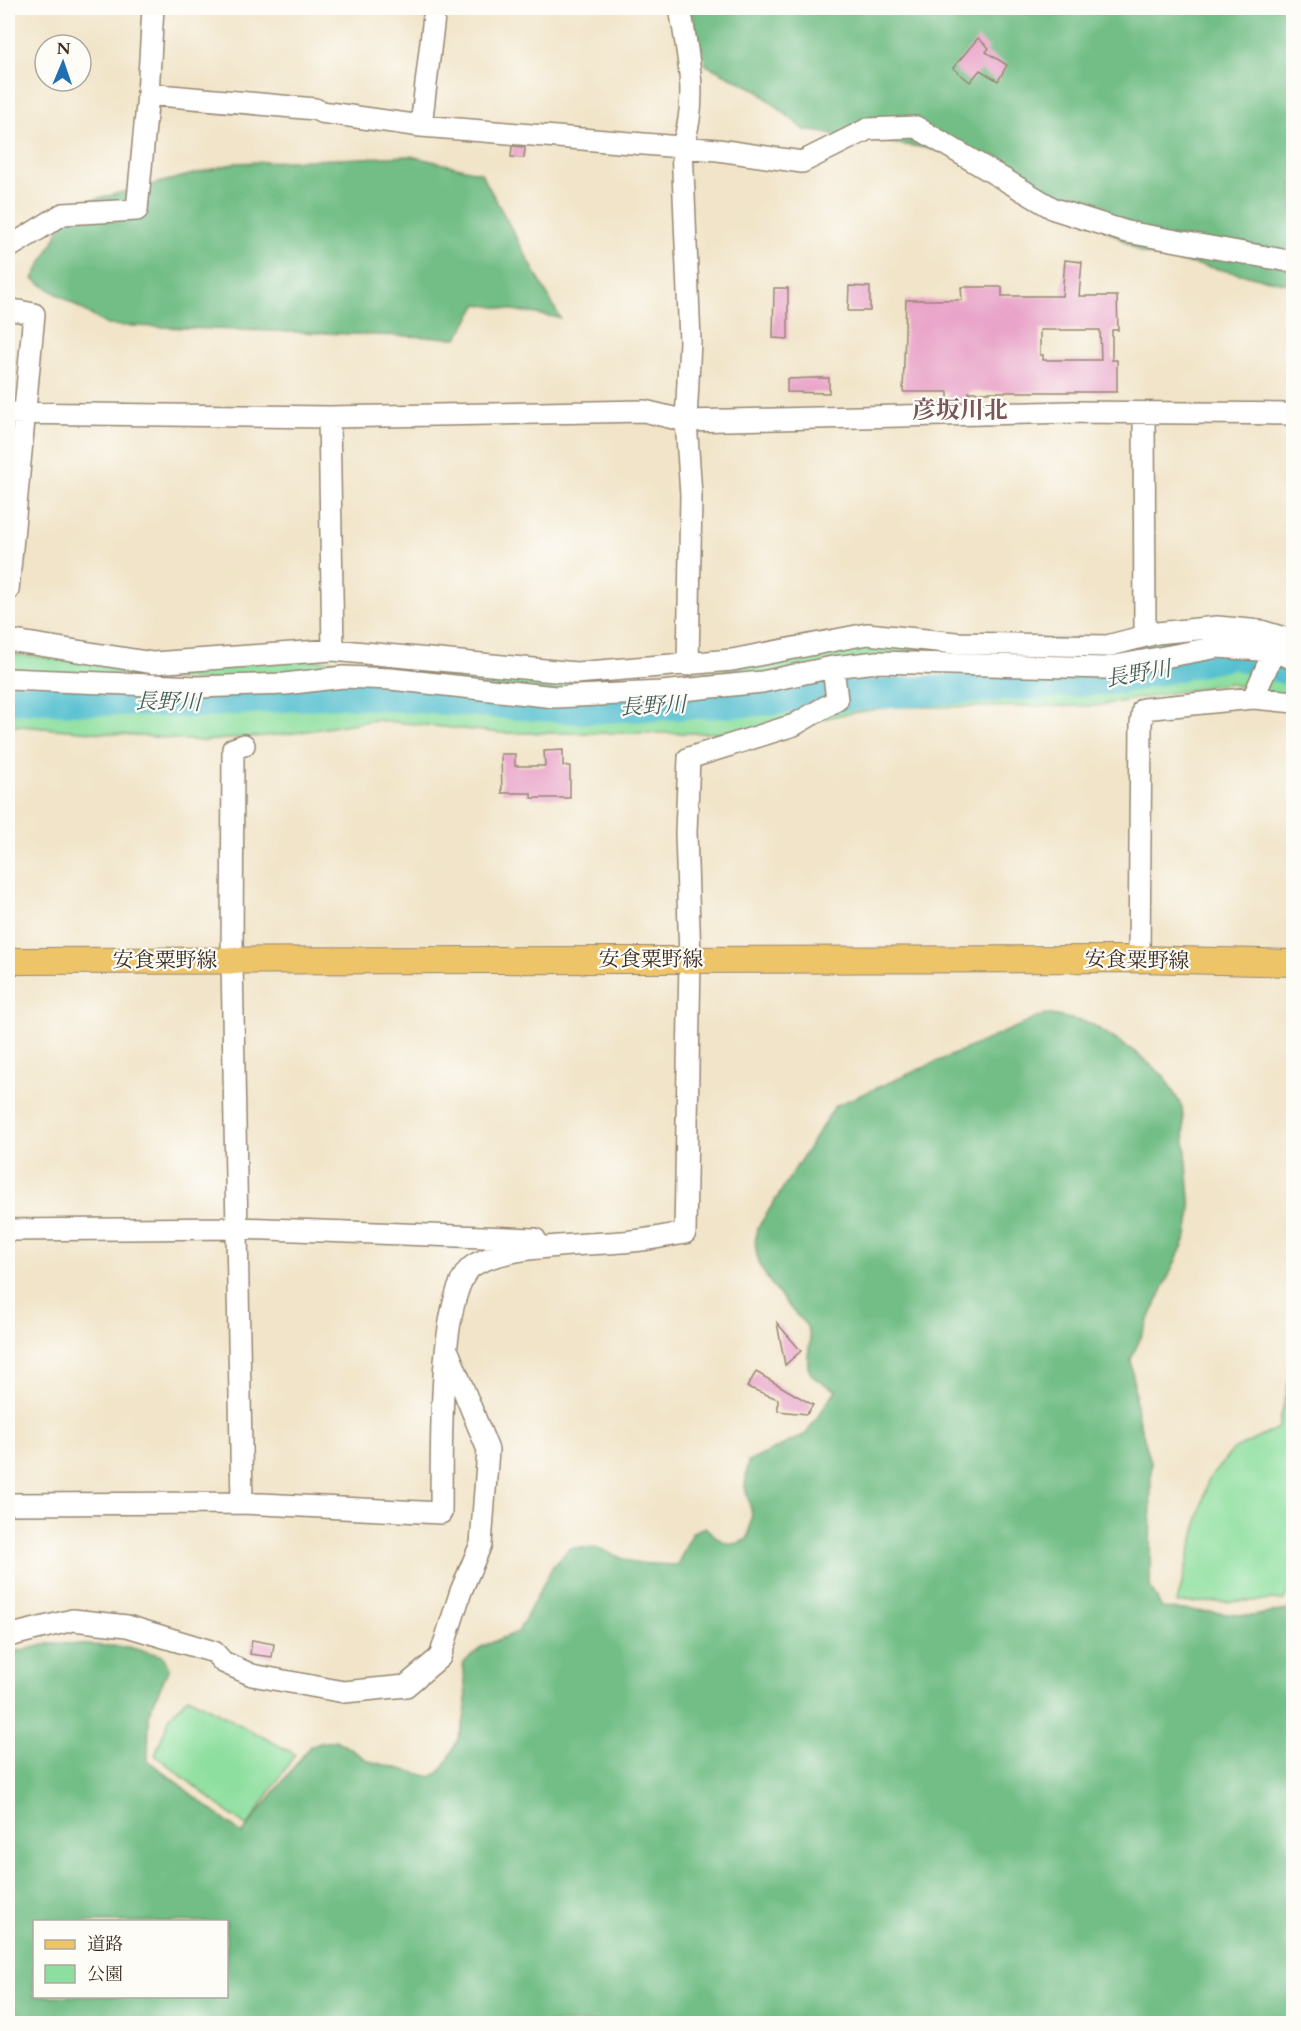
<svg xmlns="http://www.w3.org/2000/svg" width="1301" height="2031" viewBox="0 0 1301 2031" font-family="Cardo,'Noto Serif JP',serif">
<style>
.green{fill:#8ddf9f;stroke:#64845e;stroke-width:1.5}
.forest{fill:#72be86;stroke:#567452;stroke-width:1.5;fill-rule:evenodd}
.lines{fill:none;stroke-linecap:round;stroke-linejoin:round}
.river{stroke:#55c0d0;stroke-width:30}
.building{fill:#e9a4c9;fill-rule:evenodd}
.minor-casing{stroke:#968773;stroke-width:24}
.major-casing{stroke:#968773;stroke-width:28}
.minor{stroke:#fff;stroke-width:21}
.major{stroke:#eec469;stroke-width:26}
.labels{text-anchor:middle;stroke-width:4.5;stroke-linejoin:round;paint-order:stroke}
.street-label{font-size:21px;fill:#3b2a1e;stroke:#fdfcf7}
.water-label{font-size:22px;font-style:italic;fill:#445e5c;stroke:#fdfcf7}
.quarter-label{font-size:24px;font-weight:bold;fill:#78555a;stroke:#fdfcf7}
</style>
<rect width="100%" height="100%" fill="#fdfcf7"/>
<filter id="ink" filterUnits="userSpaceOnUse"><feTurbulence type="fractalNoise" baseFrequency=".0167" numOctaves="2"/><feDisplacementMap in="SourceGraphic" scale="12" xChannelSelector="R" yChannelSelector="G"/><feConvolveMatrix kernelMatrix="1 2 1 2 8 2 1 2 1" color-interpolation-filters="sRGB"/></filter>
<filter id="wash" filterUnits="userSpaceOnUse"><feTurbulence type="fractalNoise" baseFrequency=".008" numOctaves="4" result="noise"/><feDisplacementMap in="SourceGraphic" scale="24" xChannelSelector="R" yChannelSelector="G"/><feGaussianBlur stdDeviation="1.35" result="paint"/><feColorMatrix in="noise" values="0 0 0 0 0 0 0 0 0 0 0 0 0 0 0 0 0 1.4 0 .05"/><feComposite in="paint" operator="in"/></filter>
<g filter="url(#wash)">
<rect width="100%" height="100%" fill="#f1e4c8"/>
<!-- green -->
<path class="green" d="M1210,632L1266,645L1105,664L787,673L557,691L8,674V654L134,665L228,660L405,661L564,681L723,671L787,653L861,642L1171,638Z
M1241,668L1294,680L1293,705L1229,683L1095,706L892,707L839,715L764,733H502L375,720L288,734L202,741L8,725V702L204,711L338,700L529,713H624L745,708L882,684L1113,683L1178,670Z
M1293,1348V1582L1284,1600L1177,1603L1208,1480L1233,1450L1278,1428L1287,1392Z
M188,1697L295,1754L247,1827L155,1755L170,1716Z"/>
<!-- forest -->
<path class="forest" d="M694,8H1293V285L1142,253L1000,159L805,130L755,89L706,65L691,13Z
M411,156L481,173L560,318L478,304L457,338L107,325L33,279L73,205L236,163Z
M1046,1014L1090,1023L1135,1052L1164,1076L1182,1107L1191,1210L1187,1236L1131,1359L1137,1414L1151,1462L1150,1586L1162,1608L1252,1616L1293,1609V1606V2023H8V1653L53,1643L128,1647L163,1656L169,1668L149,1713L148,1760L242,1834L311,1745L336,1740L369,1761L432,1777C443,1771 446,1763 452,1752C470,1717 467,1701 463,1663L483,1646L518,1632L553,1566L570,1548H598L633,1563L677,1565L693,1532L705,1527C720,1540 729,1551 748,1538L752,1513L745,1487L748,1462L806,1434L836,1390C829,1386 818,1382 813,1376C800,1362 816,1343 807,1327C804,1321 796,1315 792,1310C772,1287 749,1261 757,1229L835,1106ZM34,1922H226V1996H34Z"/>
<g class="lines">
<!-- river -->
<path class="river" d="M8,698L196,703L340,693L581,709L743,702L1119,679L1233,654L1294,672"/>
</g>
<g id="blocks">
<!-- building -->
<path class="building" d="M978,38L989,48L986,52L1007,65L998,81L980,70L970,82L953,68Z
M512,146L525,147L524,158L511,157Z
M1065,260L1082,262L1079,296H1117L1118,330H1112V360H1117V392H969V402H948V392H903L906,300H962L961,287H1002V296H1062ZM1040,330H1100L1101,360H1043V355H1040Z
M849,286L870,287V311H848Z
M774,288H788V339L773,338Z
M814,378H829V393L787,392V379Z
M563,750V766H570V798H531V793H502L501,754H515V766H545L544,751Z
M777,1323L801,1351L785,1365Z
M756,1372L813,1405L807,1414L778,1411V1399L747,1387Z
M252,1640L274,1644L272,1657L250,1654Z"/>
</g>
</g>
<g filter="url(#ink)">
<use href="#blocks" fill-opacity="0" stroke="#968773" stroke-width="1.5"/>
<g class="lines">
<defs>
<path id="minor" d="M680,8C688,55 699,101 682,147L690,341L686,421L691,495L688,665
M148,94L315,109L321,112L421,126L718,150L802,162L868,129L916,127L1054,209L1127,232L1294,262
M421,126L435,8
M8,248L63,214L137,210L148,94L153,8
M8,309L34,314L8,590
M8,413L329,417L644,411L686,421L1072,412L1294,414
M1144,413L1145,628
M329,417L333,650
M8,640L153,663L333,650L576,673L732,660L867,634L956,643L1107,646L1157,633L1217,627L1261,631L1294,641
M8,679L198,687L285,684L343,677L391,679L555,697L662,692L762,682L833,667L877,662L1105,668L1218,647L1274,651L1294,659
M1253,698L1274,651
M1139,959L1141,724L1143,709L1253,698L1294,702
M8,1230L239,1228L535,1239
M242,1503L232,960L233,749L244,745
M8,1504L242,1503L441,1513C442,1469 436,1288 474,1265C507,1245 583,1245 622,1242C643,1241 664,1236 685,1233L690,959L686,832L689,758L794,725L837,700L833,667
M8,1636L73,1620L127,1626L214,1652L223,1662L252,1675L344,1692L406,1686L440,1657L461,1591L481,1544L488,1450L449,1354"/>
<path id="major" d="M8,961L1139,959L1294,963"/>
</defs>
<!-- minor casing -->
<use href="#minor" class="minor-casing"/>
<!-- major casing -->
<use href="#major" class="major-casing"/>
<!-- minor -->
<use href="#minor" class="minor"/>
<!-- major -->
<use href="#major" class="major"/>
</g>
</g>
<g class="labels">
<!-- street labels -->
<g class="street-label">
<text x="651" y="966">安食粟野線</text>
<text x="165" y="967">安食粟野線</text>
<text transform="translate(1137 960) rotate(1)" y="7">安食粟野線</text>
</g>
<!-- water labels -->
<g class="water-label">
<text transform="translate(1138 673) rotate(-10)" y="8">長野川</text>
<text transform="translate(168 701) rotate(1)" y="8">長野川</text>
<text transform="translate(653 705) rotate(-3)" y="8">長野川</text>
</g>
<!-- quarter labels -->
<g class="quarter-label">
<text x="960" y="418">彦坂川北</text>
</g>
</g>
<!-- margin -->
<rect width="1301" height="2031" fill="none" stroke="#fdfcf7" stroke-width="30"/>
<!-- legend -->
<rect x="33" y="1920" width="195" height="78" fill="#fdfcf7" stroke="#afa8a0" stroke-width="1.5"/>
<rect x="45" y="1940" width="30" height="9" fill="#eec469" stroke="#afa8a0" stroke-width="1.5"/>
<text x="87" y="1950" font-size="18" fill="#3b2a1e">道路</text>
<rect x="45" y="1965" width="30" height="18" fill="#8ddf9f" stroke="#afa8a0" stroke-width="1.5"/>
<text x="87" y="1980" font-size="18" fill="#3b2a1e">公園</text>
<!-- north arrow -->
<g transform="translate(63 63) rotate(2)"><circle r="28" fill="#fdfcf7" stroke="#afa8a0" stroke-width="1.5"/>
<path d="M0-4.5L10 22L0 15L-10 22Z" fill="#1f6fb2"/>
<text y="-9" font-size="16" font-weight="bold" text-anchor="middle" fill="#3b2a1e">N</text>
</g>
</svg>
